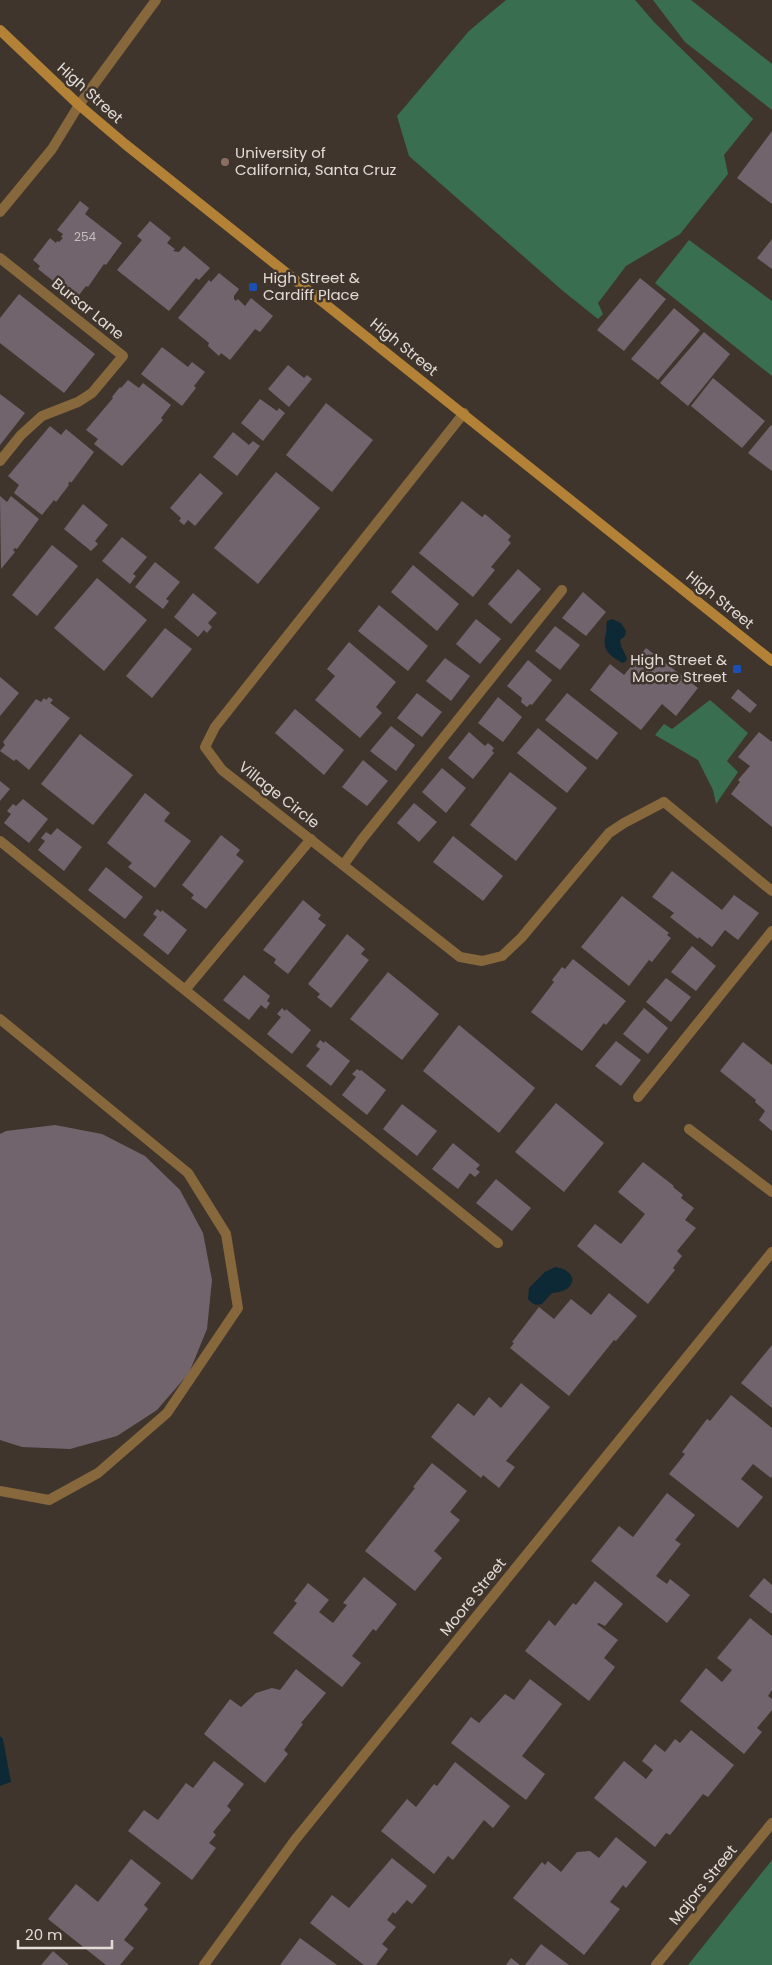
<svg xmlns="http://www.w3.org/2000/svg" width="772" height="1965" viewBox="0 0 772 1965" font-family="Poppins,sans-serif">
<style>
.green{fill:#396f50}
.water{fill:#0d2935}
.building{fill:#72646d}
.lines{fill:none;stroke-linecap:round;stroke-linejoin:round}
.lane{stroke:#87683c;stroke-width:10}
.street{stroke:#87683c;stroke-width:10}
.secondary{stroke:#b48236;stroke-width:10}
.education-dot{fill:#8d6e63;stroke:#40352d;stroke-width:2}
.transit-dot{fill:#1a4fb4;stroke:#40352d;stroke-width:2}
.labels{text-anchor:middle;stroke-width:5;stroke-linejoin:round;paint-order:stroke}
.number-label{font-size:12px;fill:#c6bdbc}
.street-label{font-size:15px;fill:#e2dbd6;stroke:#40352d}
.poi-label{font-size:15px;fill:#e2dbd6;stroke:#40352d;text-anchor:start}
</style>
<rect width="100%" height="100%" fill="#40352d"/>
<!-- green -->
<path class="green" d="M506,0H635L654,22L753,119L724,155L728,174L680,234L626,266L598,303L603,314L598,319L563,291L409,156L397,116L469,31Z
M653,0H691L772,64V110L685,42Z
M689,240L772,301V376L655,283Z
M710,700L748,733L727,761L738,772L716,804L713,790L698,760L655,735L664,724L672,729Z
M772,1860V1965H688Z"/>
<!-- water -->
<path class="water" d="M612,619L621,623L626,631L625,636L620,640L621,646L627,658L625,662L622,663C609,655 601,650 606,633C607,629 606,626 607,621Z
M555,1267C579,1270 578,1292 552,1293L542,1304C536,1306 532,1304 528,1299L529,1288L545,1272Z
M0,1736L3,1739L11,1782L0,1786Z"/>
<!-- building -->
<path class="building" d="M772,131V204L737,178Z
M80,201L89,208L85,214L122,243L106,265L104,264L88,287L86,286L76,299L38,269L40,266L33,260L50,238L56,243L57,241L59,242L63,238L61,237L63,234L57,230Z
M150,221L171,238L167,243L175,249L173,251L179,252L184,246L210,268L199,280L196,278L169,311L117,270L142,240L137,236Z
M772,239V269L757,258Z
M219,273L239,289L234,296V299L236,301L238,299L245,306L251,298L273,316L260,332L255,329L230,360L221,353L219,356L208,346L209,343L178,318L209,280L211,282Z
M640,278L666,299L624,351L597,330Z
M19,294L95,354L64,393L0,343V318Z
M674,308L700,330L658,380L631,359Z
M704,332L730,354L688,406L660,383Z
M162,347L188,367L192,362L205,372L194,386L196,388L182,406L141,374Z
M288,365L304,378L307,375L312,379L289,407L268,389Z
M713,378L765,421L742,448L691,406Z
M128,380L139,388L143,383L171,405L161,418L163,420L122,466L94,444L98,439L86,430L113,398L112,397L120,387L121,388Z
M0,394L25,413L0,445Z
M260,399L277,411L279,408L285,413L263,441L241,423Z
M326,403L373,440L332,492L286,455Z
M771,425L772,426V471L748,453Z
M50,426L61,435L66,429L94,452L71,483L70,481L68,484L69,485L56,502L54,500L42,515L14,493L19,485L8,476Z
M233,432L249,445L253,441L260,446L237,476L213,457Z
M276,472L320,508L258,584L214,548Z
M200,473L223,493L195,526L188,520L184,525L179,521L181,518L170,508Z
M0,496L7,502L11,496L39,519L17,549L15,548L13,550L15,552L1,569Z
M462,501L482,517L485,514L511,536L508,540L511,543L491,567L495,570L473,597L419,553Z
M83,504L108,525L95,541L98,544L91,551L64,529Z
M122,537L147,557L133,574L136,576L130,584L102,561Z
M52,545L78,566L37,616L12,595Z
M155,562L180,582L166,599L169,601L163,609L135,587Z
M413,565L459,604L437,631L391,592Z
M518,569L541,589L511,624L488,604Z
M97,578L147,620L104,671L54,628Z
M583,592L606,612L586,636L562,618Z
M193,593L217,613L208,623L212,627L207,633L204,630L198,637L174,617Z
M379,605L428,646L408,671L358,631Z
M476,619L501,639L480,664L456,644Z
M555,626L580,645L560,670L535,651Z
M165,628L192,649L152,698L126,676Z
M349,642L396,682L376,707L382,713L360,738L315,700L335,676L327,669Z
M646,648L698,688L676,716L662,704L641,730L590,690L610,664L624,675Z
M445,658L470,676L451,701L426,681Z
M528,660L552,680L532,705L530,704L527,707L521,702L522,698L507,686Z
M0,677L19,693L0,716Z
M738,689L757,705L750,713L731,698Z
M417,693L442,712L422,737L397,718Z
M567,693L618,733L597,760L545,720Z
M49,697L53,700L50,703L70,718L29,770L16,759L14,761L0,751L5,745L3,742L36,699L41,702L44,698L46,700Z
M498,697L522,717L503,742L478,723Z
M295,709L344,750L324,775L275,733Z
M391,726L415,745L396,771L370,751Z
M538,728L587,768L567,793L517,753Z
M469,732L485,746L488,743L494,748L492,751L494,753L473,779L448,758Z
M759,732L772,742V827L731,794L740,782L738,780L750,766L738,757Z
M80,734L133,775L93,825L41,784Z
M363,760L388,781L367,806L342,787Z
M442,768L466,788L446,813L422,792Z
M510,772L557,808L516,861L470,825Z
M0,781L10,789L0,801Z
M145,793L170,813L164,821L191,841L155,888L128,867L132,863L107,843Z
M23,799L48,819L29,843L4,823L11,814L7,811L13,804L16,806Z
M414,803L437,822L419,842L397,823Z
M57,828L82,847L64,871L38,850L45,841L41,838L46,832L51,835Z
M221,835L240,850L236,855L244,861L206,909L191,898L194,895L182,885Z
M453,836L503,876L483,901L433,862Z
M106,867L143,897L125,919L88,890Z
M672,871L722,910L734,895L759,913L738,940L725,930L712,947L699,937L698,939L670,917L674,913L652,897Z
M622,896L669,933L667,935L671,938L652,962L649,960L629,986L581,947Z
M303,900L321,915L318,919L326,925L288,974L274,963L276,959L263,950Z
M157,909L161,912L162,910L187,930L168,955L143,935L157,917L153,914Z
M347,934L365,949L361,954L369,960L331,1008L317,997L320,994L308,984Z
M692,946L716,966L696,991L671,972Z
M573,959L626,1001L606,1025L604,1023L582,1051L531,1012L554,982L552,980L562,967L565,969Z
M388,972L439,1014L402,1060L350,1019Z
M244,975L270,996L267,1001L270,1003L266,1009L261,1005L249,1020L223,1000Z
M666,978L691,997L671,1022L646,1002Z
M282,1008L285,1011L286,1009L311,1030L292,1054L267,1034L281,1017L277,1014Z
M644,1008L668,1028L648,1054L623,1034Z
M459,1025L535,1088L499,1133L423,1071Z
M320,1040L324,1043L325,1041L350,1061L331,1086L306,1066L320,1049L316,1046Z
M616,1041L641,1060L621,1086L595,1066Z
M743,1042L772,1065V1131L759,1120L765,1111L755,1102L756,1100L720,1071Z
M357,1069L360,1071L361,1070L386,1090L367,1115L342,1095L356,1077L352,1074Z
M556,1103L604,1143L564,1192L515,1152Z
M402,1104L437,1131L417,1156L383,1129Z
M55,1125L102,1134L145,1156L180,1190L203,1233L212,1280L207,1329L189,1373L157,1410L117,1436L70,1449L22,1447L0,1440V1134L6,1131Z
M453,1143L480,1165L476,1169L480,1172L475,1177L470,1173L458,1189L432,1169Z
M643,1162L674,1186L673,1187L683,1195L681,1198L694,1208L685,1220L696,1228L677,1251L682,1256L673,1268L675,1270L648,1304L577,1246L595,1224L621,1244L645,1214L618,1192Z
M496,1179L531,1208L512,1231L476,1203Z
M609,1293L637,1316L616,1341L614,1340L569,1396L510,1348L514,1343L512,1342L539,1307L554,1319L571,1299L591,1315Z
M772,1345V1408L741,1383Z
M521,1383L550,1407L506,1461L515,1467L499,1488L483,1475L481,1478L431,1437L458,1403L474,1416L489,1397L501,1408Z
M731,1395L772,1428V1476L771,1478L753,1464L741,1479L763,1497L738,1528L669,1474L685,1454L682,1452L707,1419L710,1421Z
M432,1463L467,1491L450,1512L460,1520L434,1551L442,1558L415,1591L365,1551L415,1488L413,1487Z
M667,1493L695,1515L675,1540L681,1544L656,1576L667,1584L670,1579L690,1595L667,1623L591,1561L619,1526L633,1537Z
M364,1577L397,1604L376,1631L373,1629L352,1656L361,1663L342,1687L273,1633L297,1603L294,1601L308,1583L329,1600L319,1612L333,1623L347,1605L343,1603Z
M764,1578L772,1585V1614L749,1596Z
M595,1581L623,1604L605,1626L599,1623L597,1624L618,1640L604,1658L615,1667L589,1701L525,1651L549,1620L555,1626L573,1603L576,1605Z
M750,1618L772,1636V1690L768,1696L772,1699V1710L757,1728L762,1732L744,1754L680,1701L706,1668L722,1682L732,1670L717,1658Z
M296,1669L326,1693L301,1723L303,1724L284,1750L288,1754L265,1783L204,1734L230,1699L241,1707L256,1693L272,1688L280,1690Z
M530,1679L562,1704L522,1756L545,1774L526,1800L451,1743L471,1717L479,1723L505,1694L514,1700Z
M691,1730L734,1765L708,1797L703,1794L670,1835L666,1833L655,1847L594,1798L624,1761L646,1779L653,1770L642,1761L655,1744L665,1752L675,1739L680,1743Z
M214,1761L244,1784L227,1806L231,1810L213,1832L216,1835L209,1843L216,1848L192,1880L128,1831L144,1810L158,1820L186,1783L193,1788Z
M455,1762L510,1806L493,1828L484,1820L453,1860L448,1856L434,1874L381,1831L407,1799L416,1807L434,1784L437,1786Z
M616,1837L647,1862L626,1888L623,1885L610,1902L620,1909L584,1955L513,1898L542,1862L545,1865L548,1861L561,1872L577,1852L590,1851L599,1858Z
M392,1858L427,1886L412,1904L407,1900L395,1914L393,1912L387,1920L396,1927L382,1944L388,1949L376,1965H364L310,1923L332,1895L349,1908Z
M131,1859L161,1883L144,1905L148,1909L124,1940L134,1948L120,1965H106L48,1919L76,1884L98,1902Z
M300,1938L337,1965H280Z
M541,1944L569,1965H525Z
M53,1951L69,1965H41Z
M511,1958L520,1965H506Z"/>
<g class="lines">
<!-- lane -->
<path class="lane" d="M79,105L156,0
M664,802L772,891
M311,839L185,990L498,1243
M0,841L185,990
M344,864L363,838L562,590
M0,1019L188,1173L226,1234L238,1308L167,1413L98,1473L49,1500L0,1491
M638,1097L772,931"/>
<!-- street -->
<path class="street" d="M0,212L52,149L79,105
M0,258L123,356L92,393L78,402L42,416L21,435L0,461
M464,413L215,727L205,747L222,770L460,957L482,961L502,956L522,937L609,833L624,823L664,802
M689,1129L772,1192
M204,1965L295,1840L772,1252
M656,1965L772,1823"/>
<!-- secondary -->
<path class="secondary" d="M0,30L79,105L125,144L772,661"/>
</g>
<!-- markers -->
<circle class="education-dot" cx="225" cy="162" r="5"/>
<g class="transit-dot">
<rect x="248" y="282" width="10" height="10" rx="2.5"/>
<rect x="732" y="664" width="10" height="10" rx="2.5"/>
</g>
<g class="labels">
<!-- number labels -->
<g class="number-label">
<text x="85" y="241">254</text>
</g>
<!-- street labels -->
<g class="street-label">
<text transform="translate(90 93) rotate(42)" y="5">High Street</text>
<text transform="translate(88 309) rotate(39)" y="5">Bursar Lane</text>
<text transform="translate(404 347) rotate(39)" y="5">High Street</text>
<text transform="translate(720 600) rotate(39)" y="5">High Street</text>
<text transform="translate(279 795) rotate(38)" y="5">Village Circle</text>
<text transform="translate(473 1597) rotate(-51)" y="5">Moore Street</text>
<text transform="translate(703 1885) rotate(-51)" y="5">Majors Street</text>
</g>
<!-- poi labels -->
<g class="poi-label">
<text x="235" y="158">University of<tspan x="235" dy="17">California, Santa Cruz</tspan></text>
<text x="263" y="283">High Street &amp;<tspan x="263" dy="17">Cardiff Place</tspan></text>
<text x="727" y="665" text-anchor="end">High Street &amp;<tspan x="727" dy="17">Moore Street</tspan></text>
</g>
</g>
<!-- scale -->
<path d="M18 1940v8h94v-8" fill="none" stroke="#e2dbd6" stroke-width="2.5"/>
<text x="25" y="1940" font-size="15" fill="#e2dbd6" stroke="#40352d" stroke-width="4" paint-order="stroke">20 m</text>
</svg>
